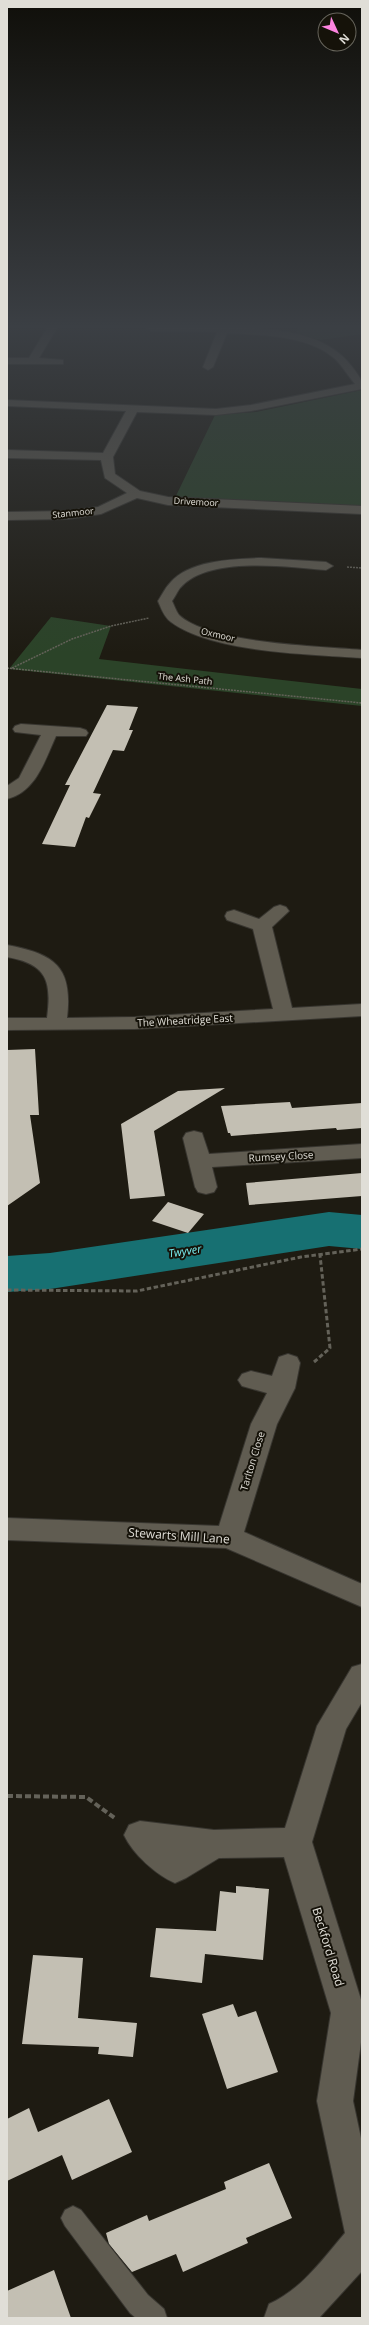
<svg xmlns="http://www.w3.org/2000/svg" width="369" height="2325" viewBox="0 0 369 2325" font-family="'Open Sans',sans-serif">
<style>
.green{fill:#2b4328}
.lines{fill:none;stroke-linecap:round;stroke-linejoin:round}
.river{fill:#177072;fill-rule:evenodd}
.building{fill:#c3bfb3}
.service-casing{stroke:#383630;stroke-width:2}
.minor-casing{stroke:#383630;stroke-width:2}
.path-far2{stroke:#646259;stroke-width:1.5;stroke-dasharray:2 1;stroke-linecap:butt}
.path-far1{stroke:#646259;stroke-width:3;stroke-dasharray:4.5 2.5;stroke-linecap:butt}
.path{stroke:#646259;stroke-width:4;stroke-dasharray:6 3;stroke-linecap:butt}
.service{fill:#605c51;fill-rule:evenodd}
.minor{fill:#605c51;fill-rule:evenodd}
.labels{text-anchor:middle;stroke-width:4;stroke-linejoin:round;paint-order:stroke}
.far-street-label{font-size:9px;fill:#e0ded7;stroke:#151209}
.street-label{font-size:10px;fill:#e0ded7;stroke:#151209}
.water-label{font-size:11px;font-style:italic;fill:#7bf3f6;stroke:#151209}
.near-street-label{font-size:12px;fill:#e0ded7;stroke:#151209}
</style>
<rect width="100%" height="100%" fill="#1e1b12"/>
<!-- green -->
<path class="green" d="M298,328H362V334L321,340L296,335Z
M362,390V508L174,500L215,415L256,412Z
M51,617L111,626L99,659L362,689V706L9,669Z"/>
<g class="lines">
<!-- river -->
<path class="river" d="M329,1212L362,1215V1249L329,1246L50,1289L7,1292V1256L50,1253Z"/>
</g>
<!-- building -->
<path class="building" d="M107,705L138,707L129,730H133L124,751L113,750L93,793L101,794L89,818L86,817L75,847L42,844L70,785H65Z
M35,1049L39,1115H30L40,1183L7,1206V1050Z
M225,1088L154,1131L165,1196L130,1199L121,1124L178,1091Z
M290,1102L292,1108L362,1103V1128L337,1130L336,1128L231,1136L230,1133H228L221,1106Z
M362,1173V1196L249,1205L246,1183Z
M168,1202L204,1214L188,1233L152,1221Z
M236,1886L269,1889L263,1960L205,1954L202,1983L150,1977L156,1928L216,1931L220,1891L236,1893Z
M33,1955L83,1958L78,2018L137,2023L133,2057L98,2054L99,2047L22,2044Z
M233,2004L238,2017L256,2011L278,2072L227,2089L202,2014Z
M109,2099L132,2152L72,2180L62,2155L7,2181V2119L29,2108L38,2132Z
M269,2163L292,2218L246,2238L248,2243L183,2272L176,2254L132,2272L109,2244L106,2233L147,2215L149,2221L226,2189L224,2182Z
M54,2270L71,2318H7V2291Z"/>
<g class="lines">
<defs>
<path id="service" d="M73,2206L81,2210L148,2295L164,2309L167,2318H136L130,2313L65,2226L61,2218L65,2210Z"/>
<path id="minor" d="M47,328H57L39,358L63,360V364H7V358H29Z
M146,328C165,327 185,328 204,328C252,328 322,324 353,368C359,376 362,379 362,389L251,411L216,415L137,412L113,457L115,474L140,491L168,497L362,506V514L168,505L137,498L101,514L68,519L7,520V512L68,511L98,507L127,493L105,478L101,460L7,458V450L103,453L126,411L7,406V400L216,409L251,405L355,384C348,376 342,365 334,358C307,335 261,335 227,333L213,367L208,370L203,367L217,332L151,331Z
M261,558L326,562L333,566L326,570C288,567 208,555 180,588C177,592 175,597 172,601C174,605 176,611 179,615C210,644 319,646 362,650V658C310,654 213,653 171,622C164,617 161,608 158,601C162,595 165,588 170,583C189,560 234,559 261,558Z
M21,724L80,728L86,730L88,733L86,736H56C45,760 36,792 7,799V786L19,778L41,735L15,732L13,729L15,726Z
M280,905L286,907L289,911L272,927L292,1008L362,1004V1016L135,1029L7,1030V1018H47C52,981 47,964 7,957V945C55,954 73,967 67,1018L135,1017L273,1009L253,929L227,920L225,916L227,912L234,910L259,919L274,907Z
M194,1131L202,1133L209,1154L362,1144V1158L212,1167L217,1187L214,1192L206,1194L198,1192L195,1187L183,1138L186,1133Z
M288,1354L297,1357L300,1363L295,1388L277,1424L244,1532L362,1584V1607L226,1548L7,1540V1518L219,1526L251,1424L267,1393L242,1386L238,1380L242,1374L251,1371L272,1376L279,1357Z
M362,1664V1702L346,1729L312,1842L362,2003V2035L353,2101L362,2143V2271L319,2318H264L269,2304C302,2289 322,2260 345,2233L317,2101L331,2013L284,1857L219,1858L186,1878L175,1883C156,1875 133,1854 124,1835L129,1825L140,1821L214,1830L285,1828L317,1726L352,1667Z"/>
</defs>
<!-- service casing -->
<use href="#service" class="service-casing"/>
<!-- minor casing -->
<use href="#minor" class="minor-casing"/>
<!-- path-far2 -->
<path class="path-far2" d="M347,567L362,568
M7,668L362,703
M12,668L72,639L111,626L149,618"/>
<!-- path-far1 -->
<path class="path-far1" d="M7,1290L137,1291L301,1257L362,1249
M314,1362L330,1348L320,1255"/>
<!-- path -->
<path class="path" d="M7,1796L86,1797L116,1819"/>
<!-- service -->
<use href="#service" class="service"/>
<!-- minor -->
<use href="#minor" class="minor"/>
</g>
<!-- sky -->
<linearGradient id="sky" x2="0" y2="1"><stop stop-color="#100f0a"/><stop offset="0.5" stop-color="#3b3f44"/><stop offset="1" stop-color="#3b3f44" stop-opacity="0"/></linearGradient>
<rect width="369" height="653" fill="url(#sky)"/>
<g class="labels">
<!-- far-street labels -->
<g class="far-street-label">
<text transform="translate(196 502) rotate(3)" y="3">Drivemoor</text>
<text transform="translate(73 513) rotate(-6)" y="3">Stanmoor</text>
<text transform="translate(218 635) rotate(13)" y="3">Oxmoor</text>
<text transform="translate(185 679) rotate(6)" y="3">The Ash Path</text>
</g>
<!-- street labels -->
<g class="street-label">
<text transform="translate(185 1020) rotate(-3)" y="4">The Wheatridge East</text>
<text transform="translate(281 1156) rotate(-3)" y="4">Rumsey Close</text>
<text transform="translate(252 1461) rotate(-73)" y="4">Tarlton Close</text>
</g>
<!-- water labels -->
<g class="water-label">
<text transform="translate(185 1251) rotate(-9)" y="4">Twyver</text>
</g>
<!-- near-street labels -->
<g class="near-street-label">
<text transform="translate(179 1536) rotate(4)" y="4">Stewarts Mill Lane</text>
<text transform="translate(328 1947) rotate(73)" y="4">Beckford Road</text>
</g>
</g>
<!-- border -->
<rect width="369" height="2325" fill="none" stroke="#e0ded7" stroke-width="16"/>
<!-- north arrow -->
<g transform="translate(337 32) rotate(134)"><circle r="19" fill="#151209" stroke="#66645b"/>
<path d="M0-3L7 15L0 10L-7 15Z" fill="#fe85e0"/>
<text y="-6" font-size="11" font-weight="bold" text-anchor="middle" fill="#e0ded7">N</text>
</g>
</svg>
